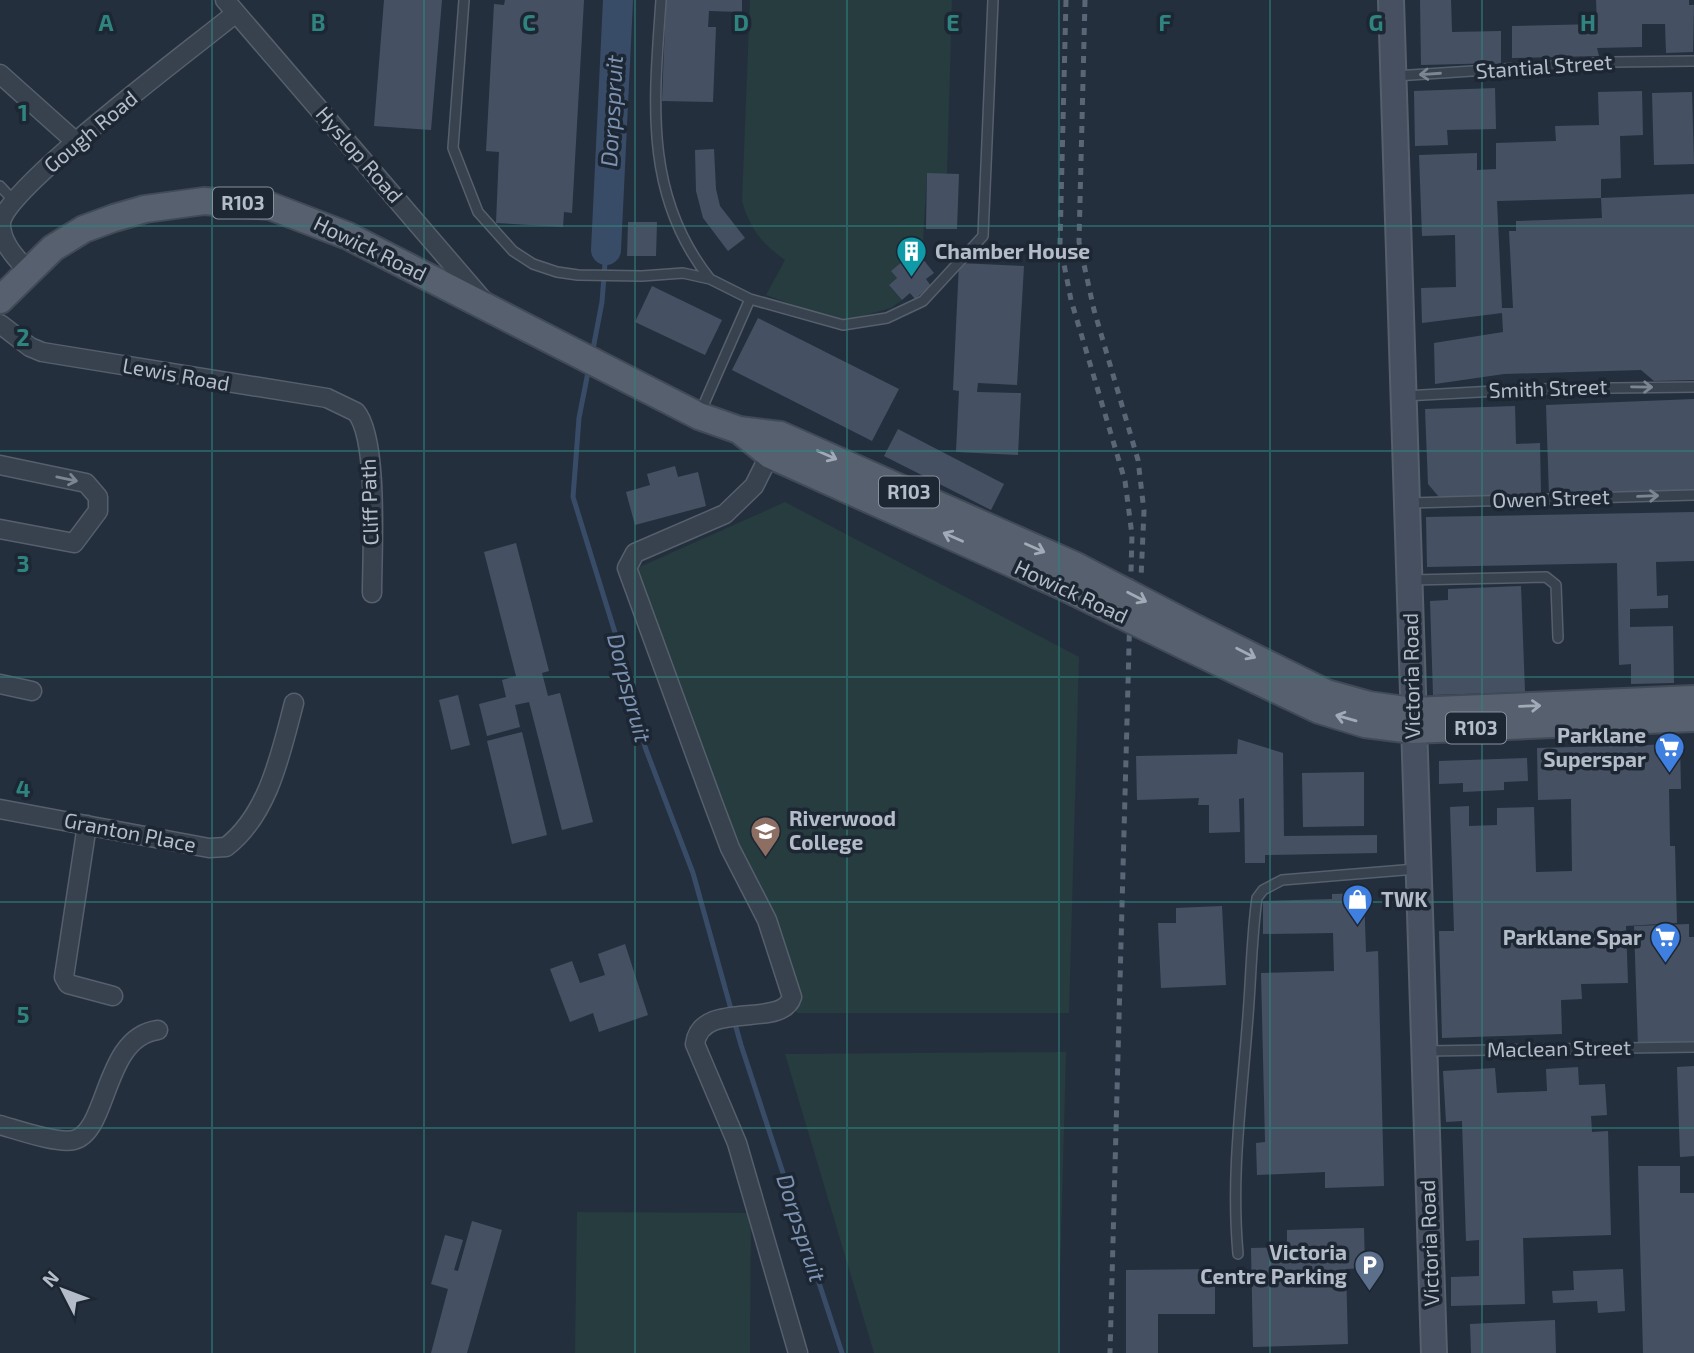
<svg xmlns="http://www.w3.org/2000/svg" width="1694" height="1353" viewBox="0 0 1694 1353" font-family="'Exo 2',sans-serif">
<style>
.green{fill:#263c3f}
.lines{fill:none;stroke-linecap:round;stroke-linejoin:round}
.stream{stroke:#394c67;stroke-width:5}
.river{stroke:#394c67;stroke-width:30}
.building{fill:#455162;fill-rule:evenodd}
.service-casing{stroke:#565f6c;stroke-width:12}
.minor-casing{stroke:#565f6c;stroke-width:21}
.secondary-casing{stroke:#565f6c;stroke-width:28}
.primary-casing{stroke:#414a57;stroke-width:30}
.service{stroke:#38414e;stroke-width:9}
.minor{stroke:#38414e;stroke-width:18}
.secondary{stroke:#465061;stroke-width:24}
.primary{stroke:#56606e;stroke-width:26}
.rail{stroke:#5a6575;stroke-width:5;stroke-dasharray:7 7;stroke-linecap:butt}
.primary-bridge-casing{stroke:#414a57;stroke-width:30;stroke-linecap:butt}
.primary-bridge{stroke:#56606e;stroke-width:26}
.oneway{stroke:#7c8592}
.oneway2{stroke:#a1aab7}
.grid{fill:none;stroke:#308480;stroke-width:2;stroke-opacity:0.55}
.labels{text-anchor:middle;stroke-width:7;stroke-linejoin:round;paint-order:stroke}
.shield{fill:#1d2633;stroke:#878f9c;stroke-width:2}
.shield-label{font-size:19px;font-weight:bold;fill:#b4bcc9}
.street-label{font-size:21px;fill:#b4bcc9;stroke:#1d2633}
.poi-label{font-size:21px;font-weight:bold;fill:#b4bcc9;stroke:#1d2633;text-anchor:start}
.water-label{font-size:23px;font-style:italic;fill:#7c92b1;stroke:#1d2633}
.grid-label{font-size:23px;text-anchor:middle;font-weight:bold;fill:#308480;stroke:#1d2633;stroke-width:7;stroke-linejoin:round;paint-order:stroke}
</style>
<rect width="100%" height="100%" fill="#242f3e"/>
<!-- green -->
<path class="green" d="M750,0H952L947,174H927L922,258L914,265L908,258L897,278L889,285L902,300L891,308L840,322L766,295L785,260C762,244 750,229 742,201Z
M785,502L1079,657L1069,1013H797L635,569Z
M1066,1052L1058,1353H874L785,1054Z
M577,1212L751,1213L750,1353H575Z"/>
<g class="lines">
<!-- stream -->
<path class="stream" d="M592,354L602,302L606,250
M589,367L579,418L573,497L621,652L645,747L693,873L741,1045L842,1353"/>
<!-- river -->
<path class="river" d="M606,250L618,0"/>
</g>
<!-- building -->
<path class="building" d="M384,0H442L431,130L374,126Z
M505,0H584L572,213L564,212L563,227L496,223L499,152L486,151L494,4L504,5Z
M666,0H742V12L709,11L708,27H716L713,102L662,101Z
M1420,0H1451L1452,32L1501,31V63L1421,65Z
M1596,0H1689V5H1694L1693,52L1666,53L1665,24H1642V47L1597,48L1599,56L1512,58V26L1597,24Z
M1495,88L1496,129L1447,130L1448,145L1415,146L1414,91Z
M1642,91L1643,135L1620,136L1621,178L1601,179V198L1694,194V380L1654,381L1641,370L1504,374L1435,384L1434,343L1503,332L1502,313L1422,323L1421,288L1456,287L1455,235L1422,236L1419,155L1477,153V170L1496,169V143L1556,141L1555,126L1599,125L1598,92ZM1601,198L1602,218L1516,221V231H1509L1513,308H1502L1497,201Z
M1692,92L1694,164L1654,165L1652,93Z
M714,149L716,189L720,206L745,238L728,251L703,218L696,191L695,150Z
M927,173L959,174L957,229H926Z
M628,222H657L656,256H627Z
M908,257L914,265L922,258L934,273L926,279L931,286L915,299L910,293L902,300L889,285L897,278L891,271Z
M959,263L1024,266L1017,385L978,383L977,392L1021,393L1018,455L956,452L959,391L953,390Z
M652,286L722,320L705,355L635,322Z
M758,318L899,389L872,441L732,370Z
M1694,399V490L1549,495L1546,405Z
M1515,406L1516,444L1540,443L1541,494L1439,497L1428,484L1425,409Z
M898,429L1004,484L991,510L884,456Z
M675,466L678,477L698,472L706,506L635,525L626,492L650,485L647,474Z
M1694,512V561L1656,562L1657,596L1668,595V608L1630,609V627L1673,626L1674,683L1631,684V664L1619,665L1617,563L1427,567L1426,517Z
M516,543L549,671L542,673L548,696L560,693L593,822L562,830L529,702L515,705L520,727L487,736L479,704L506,697L502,680L516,676L484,552Z
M1521,586L1525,692L1433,695L1430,601L1448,600V589Z
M458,695L470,745L451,750L439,700Z
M522,732L547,835L512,844L487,741Z
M1238,739L1283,753L1284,836L1377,835V853L1265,855V863H1245L1244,798L1239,799L1240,832L1209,833V805H1198L1199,798L1137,800L1136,756L1237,754Z
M1680,744L1681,789H1669L1670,846H1675L1677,923L1626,926L1628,983L1581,984L1582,999L1561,1000L1562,1034L1442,1038L1439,931H1454L1450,807L1469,806V826L1497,825V808L1534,807L1536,872L1572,871L1571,799L1538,800L1537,748Z
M1527,758L1528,781L1504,782V790L1463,792V783L1439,784V761Z
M1364,772V826L1303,827L1302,773Z
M1364,893L1366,952L1378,951L1384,1186L1325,1188V1172L1257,1175L1256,1143L1265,1142L1261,973L1334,971L1333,933L1263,934V901L1332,899V894Z
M1222,906L1226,985L1161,988L1158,923H1176V908Z
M1689,924V937H1694V1042L1638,1046L1634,926Z
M625,944L648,1015L599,1032L593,1013L570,1022L550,969L572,961L580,983L605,975L598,954Z
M1694,1066V1156L1680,1157L1677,1067Z
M1578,1067L1579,1085L1605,1084L1607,1115L1591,1116L1592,1132L1608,1131L1611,1235L1523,1238L1525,1304L1451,1306V1277L1479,1276V1240L1466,1241L1462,1121L1446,1122L1443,1071L1495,1068L1497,1093L1547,1091L1546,1069Z
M1638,1166H1680V1193H1694V1353H1643Z
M472,1221L502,1230L467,1353H431L448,1289L431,1284L445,1235L463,1240L454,1270L458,1271Z
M1364,1228L1365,1268L1346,1269L1348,1344L1253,1347L1251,1248L1287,1247V1230Z
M1215,1269V1314H1158V1353H1126V1270Z
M1623,1269L1625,1311L1598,1313L1597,1301L1553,1303L1552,1291L1574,1290L1573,1271Z
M1555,1320L1556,1353H1471L1470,1324Z"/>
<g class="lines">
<defs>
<path id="service" d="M464,0L453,148L478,212L513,251L533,264L557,272L578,275L642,276L683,273L710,279L750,299L843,325L887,318L923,301L983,236L993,0
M661,0C654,101 643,195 710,279
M1395,76L1612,62L1694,61
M0,186L12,199
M1404,396L1533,389L1694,387
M700,413L750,299
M1410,503L1694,495
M1411,580L1546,577L1556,585L1558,638
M1426,1051L1694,1047
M1238,1254C1231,1175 1241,1106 1247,1028C1251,985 1251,942 1257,898L1263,890L1282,880L1416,869"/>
<path id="minor" d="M225,0L483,300
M0,74L76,142
M28,271C16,258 0,242 1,222C9,185 197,45 236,13
M0,324L30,347L42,352L327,398L356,412C379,439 372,554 372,593
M774,446L754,486L725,514L635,553L627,568L713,803L730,848L767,920L792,997C782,1030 701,998 695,1044L737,1143L798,1353
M0,465L86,483L98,497V511L74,543L0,529
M0,684L32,691
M0,809L209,848L226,847C269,814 281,752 294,703
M87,825L64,977L68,984L113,996
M0,1125C18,1130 57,1144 74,1140C109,1131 103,1037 158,1030"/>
<path id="secondary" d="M1391,0L1434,1353"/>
<path id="primary" d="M0,300L53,248L84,229L114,218L145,209L204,201L270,206L348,236L699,416L739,430L780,435L1076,566
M739,430L770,455L1060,585
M1197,629L1326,693L1369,705L1412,711L1694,699
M1189,648L1319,710L1365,724L1413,730L1694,718"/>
</defs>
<!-- service casing -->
<use href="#service" class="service-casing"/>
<!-- minor casing -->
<use href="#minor" class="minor-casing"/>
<!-- secondary casing -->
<use href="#secondary" class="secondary-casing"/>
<!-- primary casing -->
<use href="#primary" class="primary-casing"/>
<!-- service -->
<use href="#service" class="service"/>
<!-- minor -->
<use href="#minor" class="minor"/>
<!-- secondary -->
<use href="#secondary" class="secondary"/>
<!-- primary -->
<use href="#primary" class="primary"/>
<!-- rail -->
<path class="rail" d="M1066,0L1060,244L1071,300L1125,481L1132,535L1110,1353
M1085,0L1079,242L1094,310L1138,460L1144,511L1141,578"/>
<defs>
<path id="primary-bridge" d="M1076,566L1197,629
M1060,585L1189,648"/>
</defs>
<!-- primary-bridge casing -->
<use href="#primary-bridge" class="primary-bridge-casing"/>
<!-- primary-bridge -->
<use href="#primary-bridge" class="primary-bridge"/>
</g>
<!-- one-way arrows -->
<defs><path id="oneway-shaft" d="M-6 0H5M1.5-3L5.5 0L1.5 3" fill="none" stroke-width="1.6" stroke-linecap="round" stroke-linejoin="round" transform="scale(1.75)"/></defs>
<g class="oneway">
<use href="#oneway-shaft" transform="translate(1430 74) rotate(176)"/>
<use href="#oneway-shaft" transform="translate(1642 387) rotate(1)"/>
<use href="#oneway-shaft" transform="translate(67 479) rotate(12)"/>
<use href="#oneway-shaft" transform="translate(1648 496) rotate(-2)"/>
</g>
<g class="oneway2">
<use href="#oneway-shaft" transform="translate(827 455) rotate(24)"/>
<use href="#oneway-shaft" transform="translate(953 537) rotate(-156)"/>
<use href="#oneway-shaft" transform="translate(1035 548) rotate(24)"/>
<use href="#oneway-shaft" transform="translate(1137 597) rotate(27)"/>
<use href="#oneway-shaft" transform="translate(1246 653) rotate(27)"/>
<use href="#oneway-shaft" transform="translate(1530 706) rotate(-2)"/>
<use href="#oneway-shaft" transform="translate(1346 718) rotate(-164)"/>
</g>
<!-- grid -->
<path class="grid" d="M212,0V1353M424,0V1353M635,0V1353M847,0V1353M1059,0V1353M1270,0V1353M1482,0V1353M0,226H1694M0,451H1694M0,677H1694M0,902H1694M0,1128H1694"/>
<!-- icons -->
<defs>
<symbol id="building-pin" viewBox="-11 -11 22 30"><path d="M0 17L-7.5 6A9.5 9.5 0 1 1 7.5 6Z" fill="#0f9aa8" stroke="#1d2633"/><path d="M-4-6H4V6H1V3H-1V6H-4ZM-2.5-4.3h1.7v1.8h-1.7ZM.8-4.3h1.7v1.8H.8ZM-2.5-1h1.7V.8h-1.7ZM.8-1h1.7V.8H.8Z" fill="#fff"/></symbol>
<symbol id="supermarket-pin" viewBox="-11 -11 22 30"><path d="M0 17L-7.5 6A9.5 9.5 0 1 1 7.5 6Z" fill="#3f7fe0" stroke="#1d2633"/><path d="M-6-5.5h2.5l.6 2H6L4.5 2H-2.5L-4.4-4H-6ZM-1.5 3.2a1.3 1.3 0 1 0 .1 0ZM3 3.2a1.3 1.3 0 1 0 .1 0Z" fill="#fff"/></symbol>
<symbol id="school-pin" viewBox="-11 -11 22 30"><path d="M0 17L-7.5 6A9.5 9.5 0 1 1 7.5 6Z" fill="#8d6e63" stroke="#1d2633"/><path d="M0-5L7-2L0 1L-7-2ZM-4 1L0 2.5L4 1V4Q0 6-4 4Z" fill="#fff"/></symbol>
<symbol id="shop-pin" viewBox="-11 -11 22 30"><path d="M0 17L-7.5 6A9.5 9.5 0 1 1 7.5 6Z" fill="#3f7fe0" stroke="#1d2633"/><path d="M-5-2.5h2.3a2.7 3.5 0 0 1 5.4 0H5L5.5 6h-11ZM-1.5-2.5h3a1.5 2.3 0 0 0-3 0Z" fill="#fff"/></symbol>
<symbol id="parking-pin" viewBox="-11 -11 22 30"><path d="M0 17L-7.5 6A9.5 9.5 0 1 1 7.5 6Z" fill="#5c6f8a" stroke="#1d2633"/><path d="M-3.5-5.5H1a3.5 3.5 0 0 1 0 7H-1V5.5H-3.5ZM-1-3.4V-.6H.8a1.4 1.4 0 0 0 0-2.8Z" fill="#fff"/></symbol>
</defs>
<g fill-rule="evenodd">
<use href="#building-pin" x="894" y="234" width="35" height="47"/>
<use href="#supermarket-pin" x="1652" y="730" width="35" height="47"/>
<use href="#school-pin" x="748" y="814" width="35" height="47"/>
<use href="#shop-pin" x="1340" y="882" width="35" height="47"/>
<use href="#supermarket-pin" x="1648" y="920" width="35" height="47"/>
<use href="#parking-pin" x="1352" y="1248" width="35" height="47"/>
</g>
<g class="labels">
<!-- shield labels -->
<g class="shield">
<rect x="213" y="187.5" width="60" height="31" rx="5"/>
<rect x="879" y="476.5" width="60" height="31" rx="5"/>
<rect x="1446" y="712.5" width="60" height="31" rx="5"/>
</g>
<g class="shield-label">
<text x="243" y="210">R103</text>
<text x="909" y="499">R103</text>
<text x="1476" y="735">R103</text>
</g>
<!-- street labels -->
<g class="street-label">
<text transform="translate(1544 67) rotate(-4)" y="7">Stantial Street</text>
<text transform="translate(91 132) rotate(-40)" y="7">Gough Road</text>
<text transform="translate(359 155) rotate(49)" y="7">Hyslop Road</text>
<text transform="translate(370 249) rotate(26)" y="7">Howick Road</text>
<text transform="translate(176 375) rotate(10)" y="7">Lewis Road</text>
<text transform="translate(1548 389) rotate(-2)" y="7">Smith Street</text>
<text transform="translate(1551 499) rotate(-2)" y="7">Owen Street</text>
<text transform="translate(370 502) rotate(-92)" y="7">Cliff Path</text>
<text transform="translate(1071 592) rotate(25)" y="7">Howick Road</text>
<text transform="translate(1412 676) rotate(-91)" y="7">Victoria Road</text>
<text transform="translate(130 833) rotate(11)" y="7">Granton Place</text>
<text transform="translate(1559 1049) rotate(-1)" y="7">Maclean Street</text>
<text transform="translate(1430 1243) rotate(-92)" y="7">Victoria Road</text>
</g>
<!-- poi labels -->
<g class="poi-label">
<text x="935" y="259">Chamber House</text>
<text x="1646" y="743" text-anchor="end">Parklane<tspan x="1646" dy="24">Superspar</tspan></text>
<text x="789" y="826">Riverwood<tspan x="789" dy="24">College</tspan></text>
<text x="1381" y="907">TWK</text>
<text x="1642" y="945" text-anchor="end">Parklane Spar</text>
<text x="1347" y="1260" text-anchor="end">Victoria<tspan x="1347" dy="24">Centre Parking</tspan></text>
</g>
<!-- water labels -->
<g class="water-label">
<text transform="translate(612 111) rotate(-87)" y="8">Dorpspruit</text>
<text transform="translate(629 688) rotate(75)" y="8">Dorpspruit</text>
<text transform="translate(801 1228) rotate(72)" y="8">Dorpspruit</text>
</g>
</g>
<g class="grid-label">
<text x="106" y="31">A</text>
<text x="318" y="31">B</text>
<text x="529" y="31">C</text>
<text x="741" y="31">D</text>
<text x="953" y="31">E</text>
<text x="1165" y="31">F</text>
<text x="1376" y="31">G</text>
<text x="1588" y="31">H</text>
<text x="23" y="121">1</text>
<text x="23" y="346">2</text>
<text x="23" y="572">3</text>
<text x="23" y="797">4</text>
<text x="23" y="1023">5</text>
</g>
<!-- north arrow -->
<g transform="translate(63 1290) rotate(312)" stroke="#1d2633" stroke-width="5" paint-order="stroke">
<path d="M0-5L12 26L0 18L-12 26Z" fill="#b4bcc9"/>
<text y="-10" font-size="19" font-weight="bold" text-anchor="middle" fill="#b4bcc9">N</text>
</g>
</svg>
